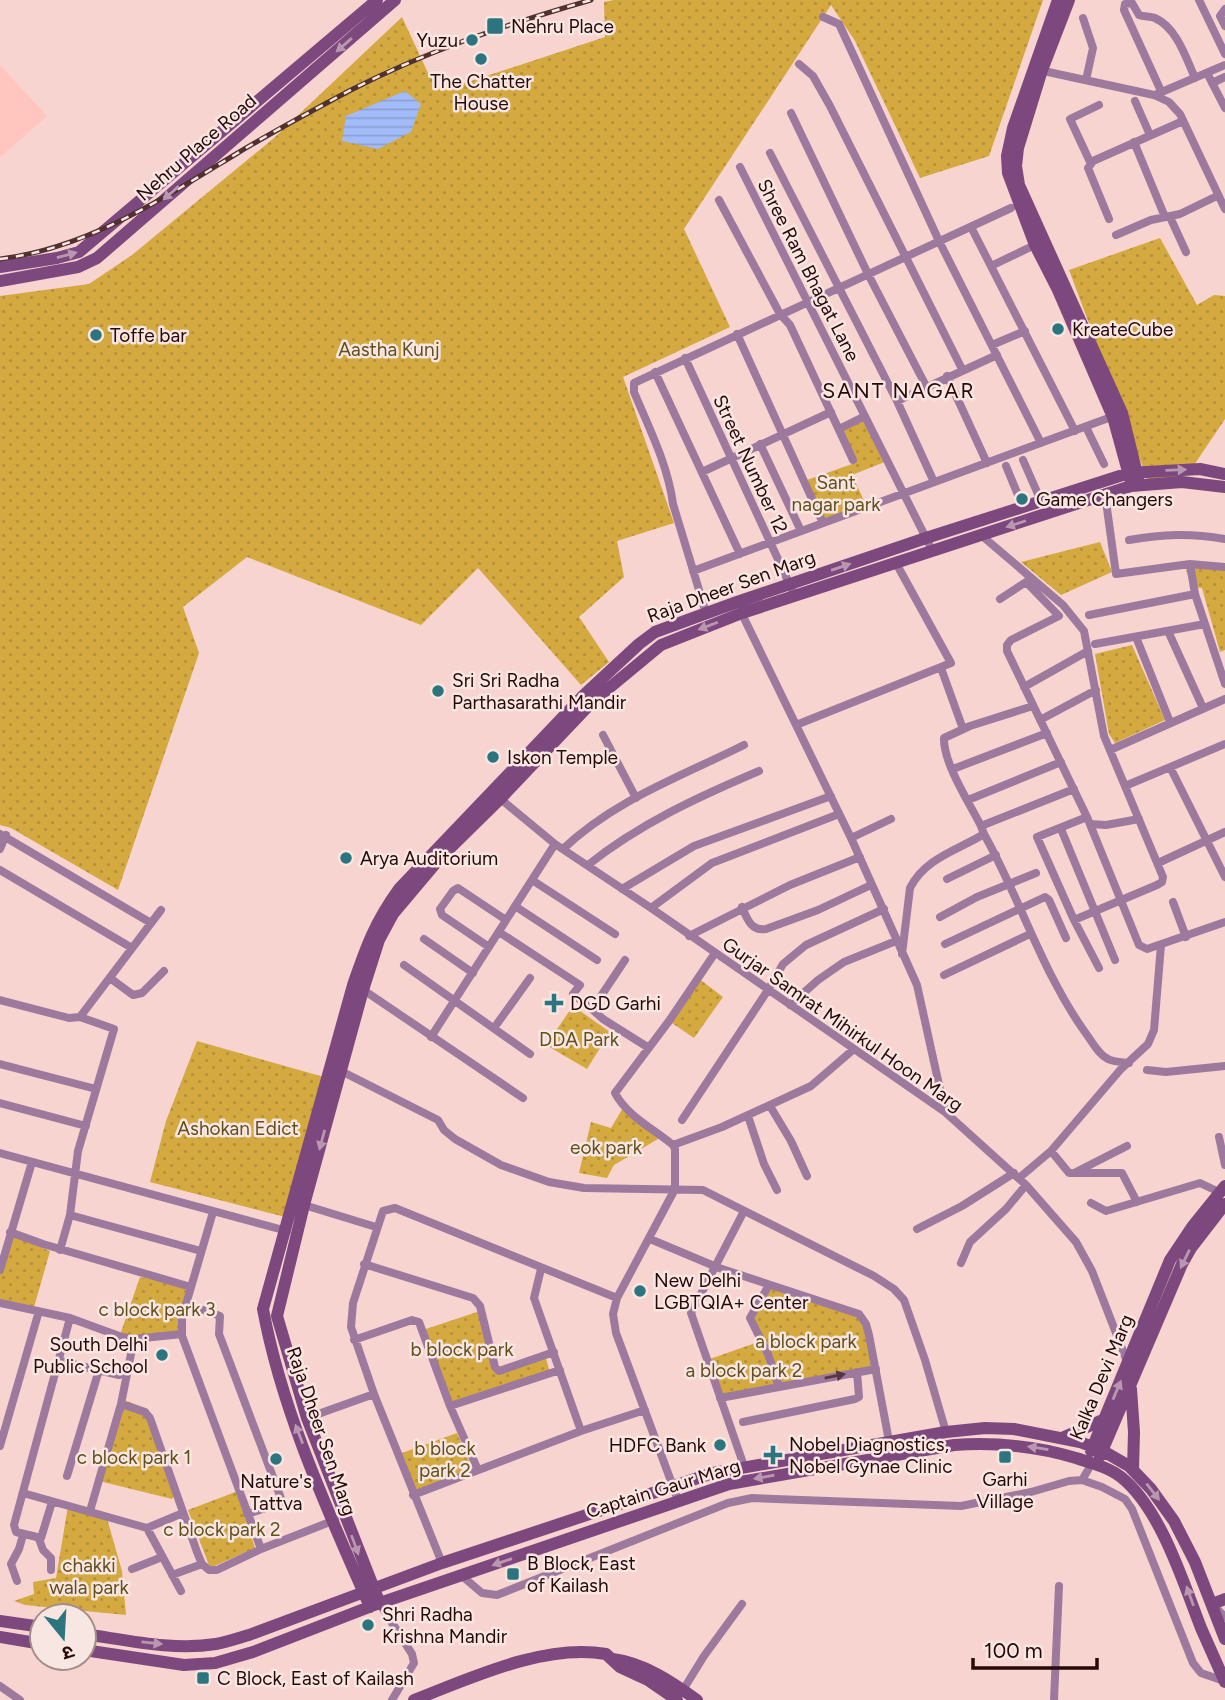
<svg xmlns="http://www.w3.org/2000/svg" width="1225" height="1700" viewBox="0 0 1225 1700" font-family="Figtree,'Noto Sans Devanagari',sans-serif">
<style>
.built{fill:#ffc5be}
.park{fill:url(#park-dots)}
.water{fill:url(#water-rules)}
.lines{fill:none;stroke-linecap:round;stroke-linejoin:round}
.street{stroke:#9e799e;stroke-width:8}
.secondary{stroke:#7d487e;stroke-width:12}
.rail-casing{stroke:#50312f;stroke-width:5}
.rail{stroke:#f8e6e3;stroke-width:2.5;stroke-dasharray:8;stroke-linecap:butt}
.oneway{fill:#ba97b0}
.oneway2{fill:#573644}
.poi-dot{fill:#2c757e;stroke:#f8e6e3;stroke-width:2.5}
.labels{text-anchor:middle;stroke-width:5;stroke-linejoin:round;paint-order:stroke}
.poi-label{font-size:19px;fill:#270908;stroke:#f8e6e3;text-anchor:start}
.street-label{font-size:19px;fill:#270908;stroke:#f8e6e3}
.park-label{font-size:19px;fill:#634f1c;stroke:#f8e6e3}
.neighbourhood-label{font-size:21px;letter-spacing:2px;fill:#270908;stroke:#f8e6e3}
</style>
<defs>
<pattern id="park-dots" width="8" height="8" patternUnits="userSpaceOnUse" patternTransform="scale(1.75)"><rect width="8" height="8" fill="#d3a940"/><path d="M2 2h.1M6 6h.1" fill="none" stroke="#b59037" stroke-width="1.8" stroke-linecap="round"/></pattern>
<pattern id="water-rules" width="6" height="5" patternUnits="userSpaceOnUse" patternTransform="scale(1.75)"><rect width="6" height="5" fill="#a2bcf9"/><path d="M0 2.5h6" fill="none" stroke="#8ca0d4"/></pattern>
</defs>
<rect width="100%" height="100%" fill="#f7d4cf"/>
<!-- built -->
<path class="built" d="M0,65L47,116L0,157Z"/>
<!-- park -->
<path class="park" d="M614,0H1043L989,156L920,178L855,41L831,5L684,229L730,327L623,377L674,523L617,541L624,577L579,617L609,662L581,685L478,568L421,625L247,557L183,607L199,653L118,890L11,828L0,825V296L89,284L132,255L274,138L402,17L428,73L441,91L605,37L604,2Z
M1160,238L1197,305L1214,295L1225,296V419L1188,474L1148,481L1069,270Z
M865,416L887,461L852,475L867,507L823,523L804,481L855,463L842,428Z
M1100,542L1112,572L1061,595L1021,562Z
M1201,567L1225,569V650L1220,652L1202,588L1192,587L1186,570Z
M1132,645L1165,720L1115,743L1109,734L1095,654Z
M698,978L723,997L694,1038L669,1021Z
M573,1006L610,1032L587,1069L546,1045Z
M197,1041L324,1077L285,1217L150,1182L166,1121Z
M624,1106L663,1136L614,1165L607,1178L579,1173L591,1122L611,1128Z
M9,1234L50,1251L33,1311L0,1302V1266Z
M140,1277L191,1287L182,1332L134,1339L120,1335Z
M769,1285L859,1314L876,1369L720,1398L707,1360L761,1341L750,1318Z
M480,1311L499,1370L545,1355L551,1376L454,1408L423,1330Z
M119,1398L148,1409L178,1492L172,1499L95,1480Z
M457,1433L473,1470L416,1491L402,1453Z
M238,1491L255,1548L210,1568L188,1510Z
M68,1506L106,1515L122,1571L126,1615L25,1605L14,1601L34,1594L33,1582L56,1578Z"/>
<!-- water -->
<path class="water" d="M405,91L421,104L411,132L378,149L342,141L346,116Z"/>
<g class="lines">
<!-- street -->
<path class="street" d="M1199,0L1225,54
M1225,9L1220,16L1225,26
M823,17L839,24L939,241L1041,443
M1083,18L1093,48L1086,80
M799,64L813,76L830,106L962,369
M1039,70L1154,95L1169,102L1180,114L1225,209
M1207,73L1225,108
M1212,83L1225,77
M1161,91L1124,10L1125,4L1132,3L1139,15C1144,17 1150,16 1155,18C1177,28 1186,58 1195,78
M1157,94L1225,65
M1135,101L1150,135
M791,113L868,274L926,386
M1134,142L1165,217
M770,153L897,401L934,482
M1091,164L1070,119L1099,105
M740,167L932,550
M719,200L780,314L790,325L853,460
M1170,217L1186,252
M1109,219L1088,168L1093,161L1183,121
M971,227L1075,431
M1116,235L1151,220L1180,214L1217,196
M991,266L1039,243
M737,334L823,523
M992,345L1025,331
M685,358L795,596
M655,372L740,554
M947,376L987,463
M897,401L997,355
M1086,427L1104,464
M839,429L865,416
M760,444L801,531
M1023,460L1041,501
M1006,466L1023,507
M702,472L831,412
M1105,494L1116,574L1190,564L1225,567
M981,535L1063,605L1084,631L1104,736L1163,877L1162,882L1157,885L1074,920
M1129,540C1163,534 1191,533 1225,539
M1190,564L1195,594
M693,571L1114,416
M1000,599L1026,582L1059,616L1011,640L1007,645V651L1087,817L1139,945L1147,949L1225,922
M741,612L851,838L917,985L945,1112
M706,613L673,504C668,465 649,428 634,392V383L1011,208
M1089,615L1195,594L1205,624
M1168,631L1203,708
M1136,637L1170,722
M1095,644L1205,624L1225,684
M941,668L963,729
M1024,687L1088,651
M1040,720L1096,690
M796,725L951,663L896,563
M603,735L636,798
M1110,750L1225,699
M1170,767L1225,877
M953,769L1047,733
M1125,786L1225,744
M497,796L555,844L651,908L945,1112L1026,1185L1076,1242L1092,1271L1128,1364
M968,800L1061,762
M1087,817L1037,837L1074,920L1099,968
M1090,824L1106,825L1139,819
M981,826C970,804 943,763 944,738L970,726L1033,706
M1061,829L1115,960
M0,834L151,923
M984,834C1021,900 1042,973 1087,1035C1093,1043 1099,1055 1108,1059C1114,1062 1122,1062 1129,1063
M851,838L891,819
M0,849L6,835
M563,849C614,800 682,776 744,745
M1158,863L1225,832
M588,865C639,824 698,797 759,771
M0,870L132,948
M947,879L996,855
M532,880L615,934
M622,889L694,846L831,796
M1173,902L1186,937
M515,906L597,960
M742,907C747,919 751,931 766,929L818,910L871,885
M651,908L712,863L839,814
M940,917L977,897L1036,873
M499,932L580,985L573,994L594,1011
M689,936L790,885L860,857
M424,939L473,973
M945,944L1045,897L1049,900L1066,938
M489,947L442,915L440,909L453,891L458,888L506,920
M902,954L910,888C925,858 958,850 984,834L981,826L1074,789
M625,960L599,999L594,1011L603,1019L649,1048
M404,965L530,1054
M944,975L1030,934
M110,978L133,995L142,993L164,971
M362,989L523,1098
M0,1000L69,1018L80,1017L161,910
M790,1005L818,980L844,962L896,941
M494,1028L530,978
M431,1037L555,844
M0,1064L96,1089
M1147,1070L1166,1072L1225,1066
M341,1071L438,1120L444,1130L455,1139L501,1165L549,1182L584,1188L703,1190L874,1276L894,1289L904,1300L925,1360L946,1432
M0,1103L86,1126
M770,1106L791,1141L807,1176
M748,1116L764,1164L777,1190
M682,1120L768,990L783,964L806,945L884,909
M1219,1137L1225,1165
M673,1145L722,1127L811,1086L854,1049
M1051,1151L1069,1173H1122L1137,1202
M0,1153L287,1231
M1076,1172L1127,1146
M1019,1178L1051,1151L1121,1069L1148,1044L1154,1030L1161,945
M1091,1203L1106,1211L1200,1183L1219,1192
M304,1205L376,1227
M744,1211L691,1313L744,1466
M213,1212L182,1318V1336L261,1549
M70,1215L201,1251
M917,1229L962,1206L1014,1173
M10,1232L43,1244L191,1287
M650,1239L719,1268L859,1314L866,1324L869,1335L889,1441
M60,1250L70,1215L78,1151L114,1029L80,1017
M961,1263L970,1242L1006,1209L1026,1185
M364,1264L473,1298L480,1306L495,1367L499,1371L554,1352
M541,1269L534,1298L581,1431
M0,1270L32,1162
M769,1285L750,1318L768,1354L779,1387
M0,1303L70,1318L122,1337L134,1339L182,1334
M186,1304L220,1316L219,1334L282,1501L279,1504L247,1514
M354,1340L412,1320L419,1322L450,1406L478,1470
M60,1361L119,1375
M720,1398L876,1369
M121,1404L145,1412L150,1418L197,1552L202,1564L209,1570H217L261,1549L335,1520
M450,1406L560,1370
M307,1418L374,1394
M743,1422L855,1399L859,1397L857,1372
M0,1446L39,1311
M67,1476L99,1370
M1082,1480L1088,1470
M23,1493L147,1528L183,1513
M413,1495L581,1431L645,1410
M678,1500L616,1333L613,1314L617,1298L675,1189V1149L673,1145C654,1129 627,1116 615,1093L669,1021L715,953
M52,1502L41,1538L16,1532L14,1525L70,1318
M90,1511L121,1404L134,1339
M147,1528L181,1591
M39,1539L43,1550L51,1558V1570
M442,1563L374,1394L351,1327L353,1303L383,1211L395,1208L617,1298
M132,1569L162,1557
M172,1575L202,1564
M462,1576L482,1593L497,1595L728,1503L752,1498L961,1506L1031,1492L1069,1481L1082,1480L1102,1487L1125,1499L1132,1509L1193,1663L1201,1673L1224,1681
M17,1581L11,1564L19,1549L23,1535
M380,1604L412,1654L414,1663L392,1700
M1214,1606L1225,1617
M0,1686L20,1700
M683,1690L704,1656L742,1604
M1054,1700L1059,1586"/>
<!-- secondary -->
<path class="secondary" d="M1058,0L1013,128L1007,156L1008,173L1035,245L1058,290L1113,417L1130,479
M1069,0L1042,70L1018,148L1016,166L1019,185L1122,413L1138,478
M0,267L57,258L79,252L377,0
M0,281L78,267L97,258L395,0
M1131,1389L1134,1432L1133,1470
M1062,1438L1105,1419
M1091,1451L1170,1260L1192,1227L1225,1186
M1100,1456L1182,1264L1191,1248L1225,1204
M380,1604L307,1418L277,1316L304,1205L363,990L379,940L393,914L441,857L500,799L591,703L661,645L742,613L1131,486L1182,482L1225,487
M1212,1604L1225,1599
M370,1607C328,1511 282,1412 263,1309L353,985C366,947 375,922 399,889L584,695L639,644L655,632L737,602L926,538L1129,473L1200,469L1225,474
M0,1621L42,1627
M84,1634C127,1640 173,1651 216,1644C227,1642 238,1638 249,1635L442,1563L713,1473L946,1432L985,1428L1014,1429L1080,1442L1103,1451L1129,1466L1151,1489L1174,1521L1195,1562L1225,1639
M0,1637L42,1644
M84,1650L184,1665L215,1663L253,1652L377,1604L729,1484L954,1445C997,1442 1036,1446 1076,1458C1091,1463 1108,1467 1121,1477C1161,1509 1183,1582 1201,1628C1209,1646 1217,1664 1225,1682
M613,1659C644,1663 672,1682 697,1700
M414,1700C471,1678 545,1643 606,1654L620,1667L648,1680L677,1700"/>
<defs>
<path id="rail" d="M0,259C88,248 162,199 236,154C272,132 310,112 347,92C424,52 507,24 591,0"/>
</defs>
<!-- rail casing -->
<use href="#rail" class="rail-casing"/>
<!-- rail -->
<use href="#rail" class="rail"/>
</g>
<!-- one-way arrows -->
<defs><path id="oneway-solid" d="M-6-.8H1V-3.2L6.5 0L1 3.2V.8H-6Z" transform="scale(1.75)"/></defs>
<g class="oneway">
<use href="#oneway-solid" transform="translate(344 45) rotate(139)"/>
<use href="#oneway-solid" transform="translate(171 193) rotate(139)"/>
<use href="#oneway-solid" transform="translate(67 255) rotate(-15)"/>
<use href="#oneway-solid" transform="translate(1176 470) rotate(-2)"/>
<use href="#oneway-solid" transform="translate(1016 524) rotate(162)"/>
<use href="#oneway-solid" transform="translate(841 567) rotate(-19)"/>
<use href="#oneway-solid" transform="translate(708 626) rotate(159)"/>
<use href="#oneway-solid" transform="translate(322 1140) rotate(105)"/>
<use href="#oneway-solid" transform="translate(1185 1259) rotate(116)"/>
<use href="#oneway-solid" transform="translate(1117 1390) rotate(-67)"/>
<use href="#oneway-solid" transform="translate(299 1434) rotate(-111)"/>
<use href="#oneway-solid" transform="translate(1038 1448) rotate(-171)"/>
<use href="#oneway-solid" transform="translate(764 1477) rotate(170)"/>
<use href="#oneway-solid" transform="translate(1153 1492) rotate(52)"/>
<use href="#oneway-solid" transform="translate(355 1545) rotate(70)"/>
<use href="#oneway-solid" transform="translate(502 1562) rotate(161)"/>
<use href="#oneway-solid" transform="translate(1190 1596) rotate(-110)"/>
<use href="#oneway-solid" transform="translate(152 1643) rotate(6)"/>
</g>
<use class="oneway2" href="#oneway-solid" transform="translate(835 1376) rotate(-11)"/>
<!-- markers -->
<g class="poi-dot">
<rect x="486" y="17" width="18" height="18" rx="3.5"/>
<circle cx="472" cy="40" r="7"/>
<circle cx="481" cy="59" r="7"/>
<circle cx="1058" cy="329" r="7"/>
<circle cx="96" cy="335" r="7"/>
<circle cx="1022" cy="499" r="7"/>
<circle cx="438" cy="691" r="7"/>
<circle cx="493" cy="757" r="7"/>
<circle cx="346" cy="858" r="7"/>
<path d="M550.5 992.5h7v7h7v7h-7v7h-7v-7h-7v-7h7z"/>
<circle cx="640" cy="1291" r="7"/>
<circle cx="162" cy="1355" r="7"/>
<circle cx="720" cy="1445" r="7"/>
<path d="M769.5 1444.5h7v7h7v7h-7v7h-7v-7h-7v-7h7z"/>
<rect x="998" y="1450" width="14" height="14" rx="3.5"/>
<circle cx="276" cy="1459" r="7"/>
<rect x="506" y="1567" width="14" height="14" rx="3.5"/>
<circle cx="368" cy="1625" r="7"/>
<rect x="196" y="1671" width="14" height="14" rx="3.5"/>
</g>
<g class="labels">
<!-- poi labels -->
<g class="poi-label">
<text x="511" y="33">Nehru Place</text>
<text x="458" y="47" text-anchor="end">Yuzu</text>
<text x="481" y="88" text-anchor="middle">The Chatter<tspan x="481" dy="22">House</tspan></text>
<text x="1072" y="336">KreateCube</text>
<text x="110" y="342">Toffe bar</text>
<text x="1036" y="506">Game Changers</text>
<text x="452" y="687">Sri Sri Radha<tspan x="452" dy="22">Parthasarathi Mandir</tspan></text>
<text x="507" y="764">Iskon Temple</text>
<text x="360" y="865">Arya Auditorium</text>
<text x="570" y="1010">DGD Garhi</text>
<text x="654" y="1287">New Delhi<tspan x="654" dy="22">LGBTQIA+ Center</tspan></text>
<text x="148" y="1351" text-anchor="end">South Delhi<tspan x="148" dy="22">Public School</tspan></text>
<text x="789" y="1451">Nobel Diagnostics,<tspan x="789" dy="22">Nobel Gynae Clinic</tspan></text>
<text x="706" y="1452" text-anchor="end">HDFC Bank</text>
<text x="1005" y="1486" text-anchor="middle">Garhi<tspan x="1005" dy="22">Village</tspan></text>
<text x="276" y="1488" text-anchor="middle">Nature's<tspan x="276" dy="22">Tattva</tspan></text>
<text x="527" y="1570">B Block, East<tspan x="527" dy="22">of Kailash</tspan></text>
<text x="382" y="1621">Shri Radha<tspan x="382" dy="22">Krishna Mandir</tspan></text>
<text x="217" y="1685">C Block, East of Kailash</text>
</g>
<!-- street labels -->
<g class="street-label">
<text transform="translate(196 147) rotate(-41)" y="7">Nehru Place Road</text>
<text transform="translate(809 270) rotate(63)" y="7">Shree Ram Bhagat Lane</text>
<text transform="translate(751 464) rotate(65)" y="7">Street Number 12</text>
<text transform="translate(731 586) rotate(-20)" y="7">Raja Dheer Sen Marg</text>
<text transform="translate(843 1024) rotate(35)" y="7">Gurjar Samrat Mihirkul Hoon Marg</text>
<text transform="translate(1101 1377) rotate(-67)" y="7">Kalka Devi Marg</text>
<text transform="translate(322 1431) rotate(71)" y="7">Raja Dheer Sen Marg</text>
<text transform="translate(663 1488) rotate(-17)" y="7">Captain Gaur Marg</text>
</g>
<!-- park labels -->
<g class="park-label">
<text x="389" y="356">Aastha Kunj</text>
<text x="836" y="489">Sant<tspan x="836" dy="22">nagar park</tspan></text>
<text x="579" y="1046">DDA Park</text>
<text x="238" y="1135">Ashokan Edict</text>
<text x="606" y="1154">eok park</text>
<text x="157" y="1316">c block park 3</text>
<text x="806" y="1348">a block park</text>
<text x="462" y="1356">b block park</text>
<text x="744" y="1377">a block park 2</text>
<text x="445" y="1455">b block<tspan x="445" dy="22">park 2</tspan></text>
<text x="134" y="1464">c block park 1</text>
<text x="222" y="1536">c block park 2</text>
<text x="89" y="1572">chakki<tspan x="89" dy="22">wala park</tspan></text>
</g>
<!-- neighbourhood labels -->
<g class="neighbourhood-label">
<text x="899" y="398">SANT NAGAR</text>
</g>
</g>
<!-- north arrow -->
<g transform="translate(63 1637) rotate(162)"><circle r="33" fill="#f8e6e3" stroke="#a48e8b" stroke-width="2"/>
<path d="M0-5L12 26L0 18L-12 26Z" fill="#2c757e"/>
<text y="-10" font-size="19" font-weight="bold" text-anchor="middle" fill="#270908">उ</text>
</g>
<!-- scale -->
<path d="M973 1658v10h124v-10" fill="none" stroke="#270908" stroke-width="3.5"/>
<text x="984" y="1658" font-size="21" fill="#270908" stroke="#f8e6e3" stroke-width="5" paint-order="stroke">100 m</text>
</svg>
